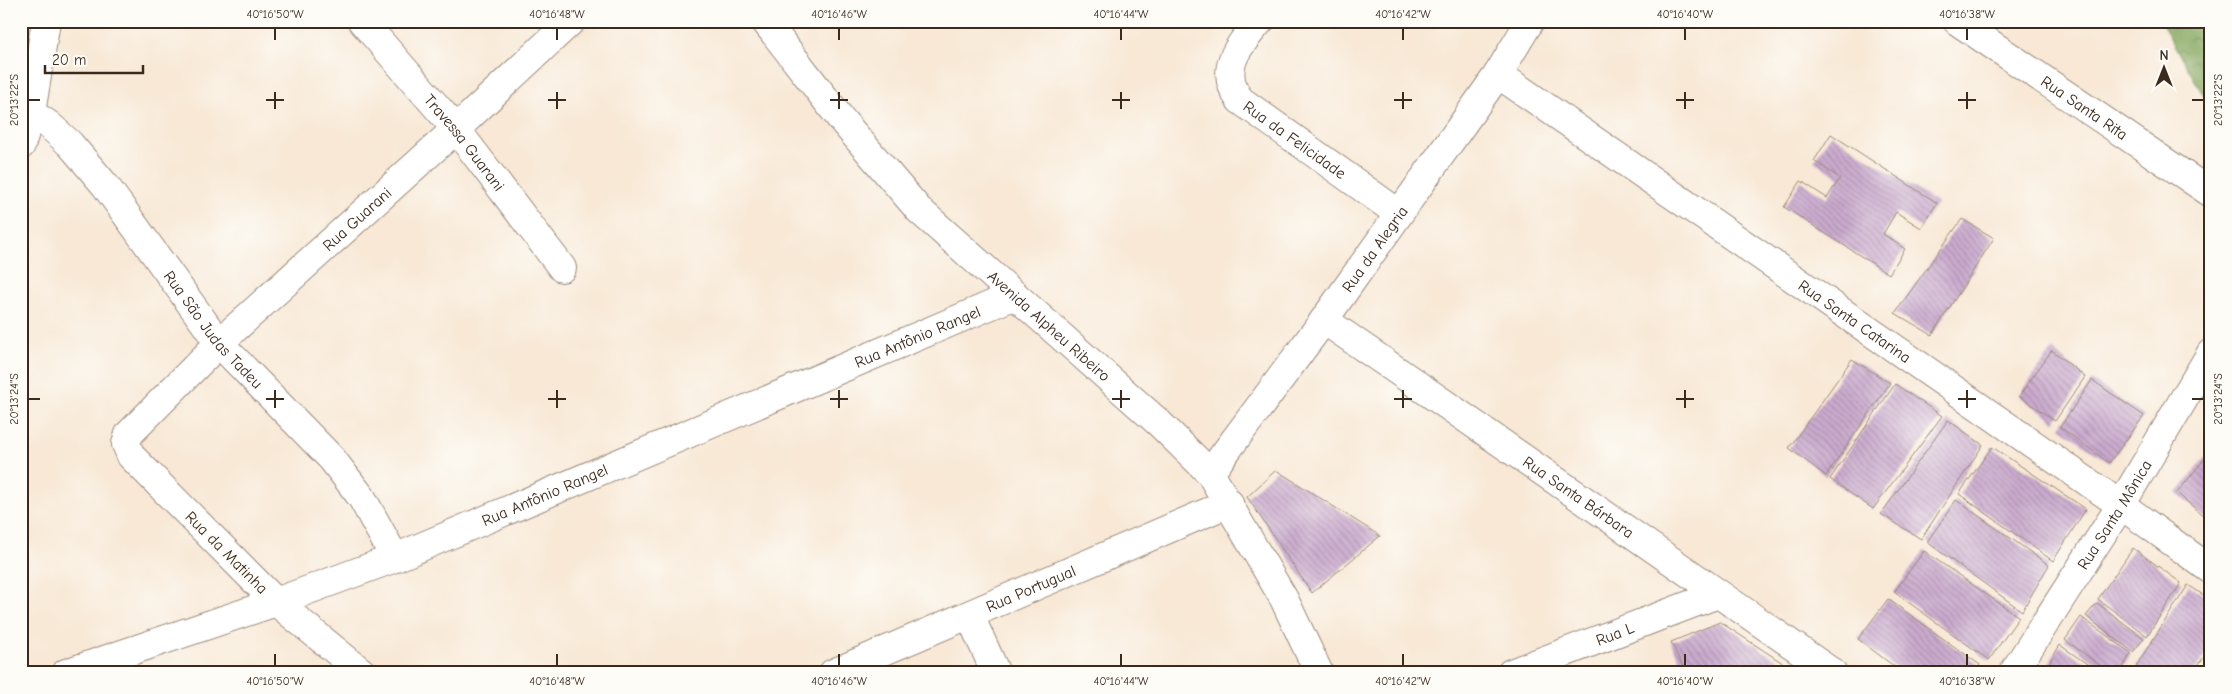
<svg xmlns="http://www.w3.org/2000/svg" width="2232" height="694" viewBox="0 0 2232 694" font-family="'Comic Neue',sans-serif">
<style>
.forest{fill:url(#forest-crowns);stroke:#5f683c}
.building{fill:url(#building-back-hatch)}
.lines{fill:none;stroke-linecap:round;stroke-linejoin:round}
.street-casing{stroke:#9a897a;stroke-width:30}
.secondary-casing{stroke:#9a897a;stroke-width:30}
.street{stroke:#fff;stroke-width:28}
.secondary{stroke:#fff;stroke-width:28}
.ticks{fill:none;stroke:#3b2a1e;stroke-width:2}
.labels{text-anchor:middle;stroke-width:4;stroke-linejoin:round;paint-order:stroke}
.street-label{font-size:16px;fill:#3b2a1e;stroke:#fdfcf7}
.neatline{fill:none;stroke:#3b2a1e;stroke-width:2}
.ticks-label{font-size:12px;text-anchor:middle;fill:#3b2a1e}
</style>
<defs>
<pattern id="forest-crowns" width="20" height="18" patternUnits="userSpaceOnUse" patternTransform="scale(1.25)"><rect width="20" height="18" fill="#83a65b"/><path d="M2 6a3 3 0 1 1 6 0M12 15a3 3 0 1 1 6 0" fill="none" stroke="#6c874b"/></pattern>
<pattern id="building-back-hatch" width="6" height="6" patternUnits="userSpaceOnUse" patternTransform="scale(1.25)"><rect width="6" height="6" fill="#cbabcf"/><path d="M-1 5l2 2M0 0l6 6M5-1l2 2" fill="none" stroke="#a68ba7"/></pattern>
</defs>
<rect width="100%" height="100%" fill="#fdfcf7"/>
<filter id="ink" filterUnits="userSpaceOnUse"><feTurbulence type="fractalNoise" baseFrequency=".02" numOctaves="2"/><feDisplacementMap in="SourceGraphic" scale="10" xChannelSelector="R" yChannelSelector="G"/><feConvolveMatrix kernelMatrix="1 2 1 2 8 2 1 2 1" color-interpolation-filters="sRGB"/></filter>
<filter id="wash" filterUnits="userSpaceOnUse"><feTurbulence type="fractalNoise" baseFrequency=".0096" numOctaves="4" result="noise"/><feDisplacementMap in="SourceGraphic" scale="20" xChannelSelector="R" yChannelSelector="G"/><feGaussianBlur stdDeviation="1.12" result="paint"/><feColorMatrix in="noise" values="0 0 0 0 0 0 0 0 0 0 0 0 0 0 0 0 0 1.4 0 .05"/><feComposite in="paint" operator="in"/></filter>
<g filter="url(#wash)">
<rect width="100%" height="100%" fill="#f8e8d5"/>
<!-- forest -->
<path class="forest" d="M2160,21H2211V108Z"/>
<g id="blocks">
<!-- building -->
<path class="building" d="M1831,134L1937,203L1921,228L1896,212L1883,234L1905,249L1889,274L1784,207L1801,181L1827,198L1840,178L1814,161Z
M1962,219L1994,238L1932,335L1895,313Z
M2052,350L2085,377L2055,421L2019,396Z
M1852,359L1890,383L1826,476L1789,448Z
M2092,380L2144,416L2109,463L2060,427Z
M1895,384L1942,416L1873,509L1830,479Z
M1948,420L1983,445L1921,539L1881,514Z
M1992,447L2086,509L2053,561L1959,494Z
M2206,457L2211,460V516L2207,519L2177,493Z
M1276,470L1380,536L1312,593L1247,497Z
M1956,500L2049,565L2022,611L1927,542Z
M2133,548L2181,583L2147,636L2098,599Z
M1924,551L2019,617L1989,660L1894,592Z
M2188,585L2211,600V646L2193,673H2145L2136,666Z
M1888,599L1980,665L1975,673H1903L1858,639Z
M2097,603L2144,638L2133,652L2086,616Z
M2081,617L2131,653L2120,673H2111L2065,640Z
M1720,622L1798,673H1686L1671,642Z
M2060,645L2100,673H2043Z"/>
</g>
</g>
<g filter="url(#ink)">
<use href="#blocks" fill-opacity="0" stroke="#9a897a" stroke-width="1"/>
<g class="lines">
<defs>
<g id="street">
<path id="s1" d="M362,21L456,129L562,268"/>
<path id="s2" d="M1260,21C1239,45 1217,69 1240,100L1398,213"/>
<path id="s3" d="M1957,21L2211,193"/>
<path id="s4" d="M1498,74L2121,505L2211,570"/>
<path id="s5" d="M21,110L31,113L49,125L70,144L105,185L219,343L332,459L362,498L395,558"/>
<path d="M21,145L31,113L46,21"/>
<path id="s6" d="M1324,320L1833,673"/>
<path id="s7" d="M1210,473L1324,320L1498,74L1530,21"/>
<path d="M970,616L996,673"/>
<path id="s8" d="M66,673L276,602L395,558L1015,295"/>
<path id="s9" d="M363,673L276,602L131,456L126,444L129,434L219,343L456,129L571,21"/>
<path id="s10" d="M833,673L1229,503"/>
<path id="s11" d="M1511,673L1718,594"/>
<path id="s12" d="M2013,673L2121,505L2211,353"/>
</g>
<g id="secondary">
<path id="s13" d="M765,21L841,119L919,210L1159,423L1210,473L1284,599L1319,673"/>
</g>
</defs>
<!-- street casing -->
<use href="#street" class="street-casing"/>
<!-- secondary casing -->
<use href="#secondary" class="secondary-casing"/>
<!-- street -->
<use href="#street" class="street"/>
<!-- secondary -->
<use href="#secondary" class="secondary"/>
</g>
</g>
<!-- ticks -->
<path class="ticks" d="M275,28V40M557,28V40M839,28V40M1121,28V40M1403,28V40M1685,28V40M1967,28V40M275,92V109M557,92V109M839,92V109M1121,92V109M1403,92V109M1685,92V109M1967,92V109M28,100H40M266,100H284M548,100H566M830,100H848M1112,100H1130M1394,100H1412M1676,100H1694M1958,100H1976M2192,100H2204M275,390V408M557,390V408M839,390V408M1121,390V408M1403,390V408M1685,390V408M1967,390V408M28,399H40M266,399H284M548,399H566M830,399H848M1112,399H1130M1394,399H1412M1676,399H1694M1958,399H1976M2192,399H2204M275,654V666M557,654V666M839,654V666M1121,654V666M1403,654V666M1685,654V666M1967,654V666"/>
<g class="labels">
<!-- street labels -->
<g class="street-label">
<text dy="6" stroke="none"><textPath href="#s3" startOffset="154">Rua Santa Rita</textPath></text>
<text dy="6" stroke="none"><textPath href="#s2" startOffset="158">Rua da Felicidade</textPath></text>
<text dy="6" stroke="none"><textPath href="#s1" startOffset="159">Travessa Guarani</textPath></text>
<text dy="6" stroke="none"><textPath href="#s9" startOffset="655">Rua Guarani</textPath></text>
<text dy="6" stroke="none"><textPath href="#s7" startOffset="278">Rua da Alegria</textPath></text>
<text dy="6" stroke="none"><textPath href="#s4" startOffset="434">Rua Santa Catarina</textPath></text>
<text dy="6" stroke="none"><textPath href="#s13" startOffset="418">Avenida Alpheu Ribeiro</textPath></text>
<text dy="6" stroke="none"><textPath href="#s5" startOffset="295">Rua São Judas Tadeu</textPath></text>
<text dy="6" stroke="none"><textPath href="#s8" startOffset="916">Rua Antônio Rangel</textPath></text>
<text dy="6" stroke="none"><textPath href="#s8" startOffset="511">Rua Antônio Rangel</textPath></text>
<text dy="6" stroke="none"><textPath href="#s6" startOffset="310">Rua Santa Bárbara</textPath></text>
<text dy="6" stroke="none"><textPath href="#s12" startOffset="188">Rua Santa Mônica</textPath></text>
<text transform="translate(227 552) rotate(45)" y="6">Rua da Matinha</text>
<text dy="6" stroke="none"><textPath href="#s10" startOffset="215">Rua Portugual</textPath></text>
<text dy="6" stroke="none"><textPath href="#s11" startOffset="111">Rua L</textPath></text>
</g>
</g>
<!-- margin -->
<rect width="2232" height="694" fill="none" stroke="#fdfcf7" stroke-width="55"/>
<!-- north arrow -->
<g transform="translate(2164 68)" stroke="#fdfcf7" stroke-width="4" paint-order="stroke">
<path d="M0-4L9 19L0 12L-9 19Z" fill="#3b2a1e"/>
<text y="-8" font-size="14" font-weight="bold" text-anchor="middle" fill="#3b2a1e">N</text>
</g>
<!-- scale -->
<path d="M45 65v8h98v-8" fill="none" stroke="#3b2a1e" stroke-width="2.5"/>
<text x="52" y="65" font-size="15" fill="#3b2a1e" stroke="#fdfcf7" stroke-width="4" paint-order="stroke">20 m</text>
<rect x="28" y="28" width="2176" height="638" class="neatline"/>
<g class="ticks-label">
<text x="275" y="18">40°16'50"W</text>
<text x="557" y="18">40°16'48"W</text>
<text x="839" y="18">40°16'46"W</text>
<text x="1121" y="18">40°16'44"W</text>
<text x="1403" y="18">40°16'42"W</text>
<text x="1685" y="18">40°16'40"W</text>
<text x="1967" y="18">40°16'38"W</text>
<text transform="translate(14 100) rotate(-90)" y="4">20°13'22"S</text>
<text transform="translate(2218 100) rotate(-90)" y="4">20°13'22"S</text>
<text transform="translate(14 399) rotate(-90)" y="4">20°13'24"S</text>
<text transform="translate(2218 399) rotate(-90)" y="4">20°13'24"S</text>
<text x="275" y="685">40°16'50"W</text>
<text x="557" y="685">40°16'48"W</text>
<text x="839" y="685">40°16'46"W</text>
<text x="1121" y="685">40°16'44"W</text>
<text x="1403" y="685">40°16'42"W</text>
<text x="1685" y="685">40°16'40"W</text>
<text x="1967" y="685">40°16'38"W</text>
</g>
</svg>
